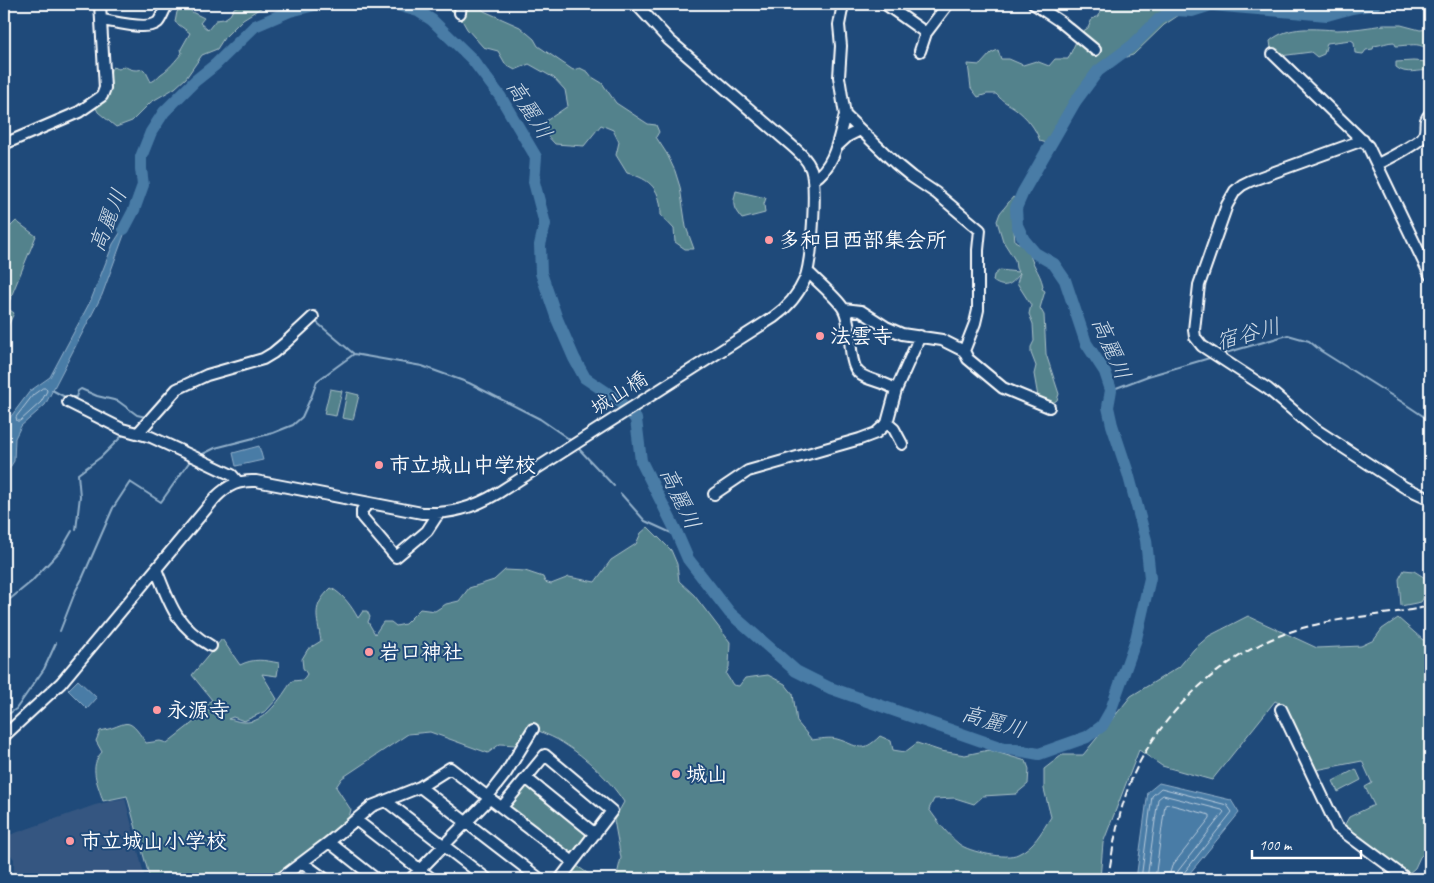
<svg xmlns="http://www.w3.org/2000/svg" width="1434" height="883" viewBox="0 0 1434 883" font-family="Caveat,'Klee One',sans-serif">
<style>
.built{fill:#365781}
.green{fill:#53828c;stroke:#a9c0c6}
.water{fill:#497ba6;stroke:#92b0ca}
.lines{fill:none;stroke-linecap:round;stroke-linejoin:round}
.shore{stroke:#b6cadb;stroke-width:1}
.stream{stroke:#92b0ca;stroke-width:2}
.river{stroke:#497ba6;stroke-width:12}
.minor-casing{stroke:#fff;stroke-width:14}
.minor{stroke:#1f4a7a;stroke-width:10}
.rail{stroke:#fff;stroke-width:2;stroke-dasharray:8 4;stroke-linecap:butt}
.poi-dot{fill:#ff9aa2;stroke:#1f4a7a;stroke-width:2}
.labels{text-anchor:middle;stroke-width:4;stroke-linejoin:round;paint-order:stroke}
.poi-label{font-size:21px;font-weight:bold;fill:#fff;stroke:#1f4a7a;text-anchor:start}
.street-label{font-size:21px;fill:#fff;stroke:#1f4a7a}
.water-label{font-size:22px;font-style:italic;fill:#d2dee9;stroke:#1f4a7a}
</style>
<rect width="100%" height="100%" fill="#1f4a7a"/>
<filter id="ink" filterUnits="userSpaceOnUse"><feTurbulence type="fractalNoise" baseFrequency=".02" numOctaves="2"/><feDisplacementMap in="SourceGraphic" scale="10" xChannelSelector="R" yChannelSelector="G"/><feConvolveMatrix kernelMatrix="1 2 1 2 8 2 1 2 1" color-interpolation-filters="sRGB"/></filter>
<g filter="url(#ink)">
<!-- built -->
<path class="built" d="M125,798L145,879H14V859L4,846V837L95,805Z"/>
<!-- green -->
<path class="green" d="M184,4L192,12L204,18L200,23L208,30L216,20L224,19L230,15L234,8L242,4H267L243,19L224,38L217,49L202,55L186,78L175,88L151,102L132,121L116,127L98,112L96,108L107,97L111,70L113,67L119,69L124,66C131,70 135,71 143,69L146,72L151,82C156,80 157,77 161,74C170,68 175,61 182,53L181,49L190,33L175,22L177,12Z
M445,4H478L484,11L520,27L534,39L538,46L573,70L580,68L588,72L592,77L602,83L616,103L648,124L656,125L659,132L656,137L667,154L675,171L680,187L686,227L694,249H685L675,242L674,229L661,215C661,190 651,179 627,173L616,155L619,142L613,130L601,125L584,146L555,144L544,132L546,121L568,106L565,90L554,78L529,64L515,70L506,65L498,51L483,47L467,29L463,22Z
M1092,4H1188L1182,13L1164,25L1133,55L1119,59L1106,68L1083,93L1080,104L1067,120L1050,144L1040,141C1035,127 1027,118 1016,109C1008,103 1004,103 996,94H987L978,97L971,88L968,64L980,65L991,53L998,50L1001,59H1009L1023,65L1036,61L1049,66L1055,59H1068L1080,33L1088,28L1092,19L1099,16L1100,11Z
M1384,25H1401L1420,30L1430,29V46C1424,48 1423,46 1418,45C1414,44 1401,46 1396,46L1394,42C1387,42 1382,45 1374,46L1373,49L1366,50L1363,54L1355,53L1354,42L1351,40L1327,43L1324,54L1317,57L1311,52L1280,56L1271,48L1270,41C1288,25 1315,29 1337,30C1353,30 1369,27 1384,25Z
M1413,61L1430,62V71C1419,69 1406,76 1396,67V62Z
M736,191L766,198L764,204L765,213L742,219C733,208 732,205 736,191Z
M1013,197L1016,199L1012,211L1015,241L1029,249C1030,263 1040,271 1043,286L1042,289L1045,291L1040,308L1044,315L1046,354L1059,394L1057,400L1050,405L1038,397L1034,374L1036,366L1031,353V347L1034,341L1033,324L1029,314L1031,305L1017,283L1020,273C1014,282 1006,291 993,281L994,275L1000,270L1018,272L1016,268L1015,260L1003,241L997,221L1000,213Z
M16,221L36,236L8,304L4,300V233Z
M4,306L14,313L7,328L4,330Z
M330,389L342,391L336,416L324,414Z
M347,392L359,395L353,420L342,418Z
M648,527L671,550L677,564L679,581L694,595L730,642L729,667L726,674L733,685L739,686L745,678L768,675L785,684L793,694L797,722L812,740C820,739 830,737 837,739C858,745 861,755 880,736L891,741L893,750L905,752L917,743L941,751L965,755L989,750L1026,761L1029,769L1028,784L1016,794L983,796L974,804L955,798L934,799L929,809C938,822 947,834 959,844C969,852 1007,860 1018,854C1034,847 1042,831 1051,817L1044,789V769L1062,755H1083L1131,696L1179,667L1194,649L1209,636L1248,616L1317,648L1361,646L1374,640L1382,629L1398,618L1423,640L1430,637V847L1420,857L1415,868L1408,874L1344,826L1349,817L1374,805L1365,787L1372,783L1362,761L1316,770L1283,705L1275,701L1212,780L1162,766L1139,750L1103,843L1100,879H616L621,858L614,820L624,802C609,779 587,758 563,743C556,738 547,735 539,731L531,742L522,739L516,745L500,744L488,753L430,732L408,734L342,778L336,787L351,810L348,820L326,839L271,879H150L127,796L103,801C98,784 88,767 102,752L96,741L100,731C128,726 126,712 146,743L160,741L167,743L195,721L207,719L205,712L210,709L207,703L212,700L192,675L222,639L240,665C254,658 264,660 279,663L277,676L262,674L277,699L266,711L244,721L233,717L228,719C233,719 237,722 243,722C266,724 281,697 292,681L303,680L307,674L303,668L302,659L308,649L321,641C317,616 311,607 331,588C343,594 352,607 358,618L363,611H367L370,617L368,622L375,634L383,622H391L396,626L405,624L420,609L435,611L446,604L459,601L469,588L494,580L505,570L525,571L543,577L545,582L551,584L569,577L595,582L611,560L636,544L641,533Z
M1404,570L1414,571L1430,581V587L1421,602L1401,606L1399,579Z
M1356,769L1361,780L1338,792L1333,781Z
M527,784L590,835L574,855H571L509,807V805Z
M577,866L596,879H568Z"/>
<!-- water -->
<path class="water" d="M131,216L102,295L45,405L21,426L15,438L14,461L4,477V432L9,419L30,391L50,377L91,300L113,244Z
M259,446L263,460L236,466L233,453Z
M78,680L97,698L87,709L68,690Z
M1159,783L1231,800L1239,813L1185,879H1136L1148,792Z"/>
<g class="lines">
<!-- shore -->
<path class="shore" d="M43,388H46L47,391L41,402L20,421H17L16,417L33,395Z
M1141,879L1152,796L1161,788L1227,805L1232,812L1183,874L1182,879
M1147,879L1158,799L1163,795L1222,810L1224,812L1178,871L1175,879
M1155,879L1165,805L1168,804L1210,815V818L1172,866L1168,879"/>
<!-- stream -->
<path class="stream" d="M315,321L354,354L422,366L469,383L540,419L569,439
M1222,354L1288,335L1309,341L1321,351L1402,402L1426,418L1430,424
M52,390L65,397H76L78,391L81,389L97,396L118,401L137,415L146,417
M1111,390L1148,376L1213,357
M579,449L614,486
M203,454L215,448L273,433L293,425L302,417L312,395L317,381L354,354
M621,494L645,521L678,536
M76,530L80,496L78,474L101,457L125,433
M4,604L31,582L61,550L72,531
M60,631L76,590L82,579L113,508L130,482L161,502L190,461
M4,717L16,709L44,669L56,643"/>
<!-- river -->
<path class="river" d="M394,4L418,11L432,20L472,59L500,96L536,157L534,182L545,224L540,245L541,273L557,319L574,358L585,378L618,400L636,419L641,461L675,529L688,559L730,613L796,671L830,688L999,747L1039,754L1087,737L1102,726L1110,712L1136,639L1150,578L1146,540L1128,473L1112,425L1108,407L1111,390L1105,372L1086,343L1065,280L1054,264L1035,253L1024,240L1017,225L1016,208L1023,192L1075,102L1098,71L1133,45L1159,19L1176,10L1192,11L1211,5L1327,15L1352,8L1375,4
M1393,4L1430,5
M124,229L134,210L143,185L141,169V157L151,132L164,112L195,81L215,65L255,26L290,11L319,4"/>
<defs>
<path id="minor" d="M843,4L839,25L841,46L839,77L845,115L895,163L912,177L936,193L980,230L978,250V310L975,323L964,351
M885,4L926,33
M1034,4L1061,22L1095,50
M460,13L461,4
M102,20C115,22 148,31 158,22C162,17 164,9 168,4
M920,51L926,33L948,4
M1273,54L1368,146L1430,275
M1363,140L1250,181L1242,185L1235,191L1227,205L1199,285L1194,330L1195,337L1202,346L1268,389L1315,429L1404,487L1430,499
M4,144L79,112L102,96L105,88L100,4
M837,146L848,136L860,130
M1378,164C1386,160 1421,142 1424,135C1428,126 1422,122 1430,114
M813,180C836,165 838,139 845,115
M808,272C817,281 837,298 843,308C853,323 847,360 858,372C866,381 885,381 896,390
M844,309L861,311L886,327L902,334L942,340L964,351L968,359L1003,388L1049,407
M68,402L122,429L151,437L190,455L232,475L238,482
M138,433L177,389L207,375L263,359L273,353L285,343L313,317
M902,444L894,429L887,423L896,390L920,336
M714,494L748,471L860,439L876,433L887,423
M369,503L362,510V517L396,557L427,531L438,514
M156,569C170,605 176,626 211,646
M1281,709L1337,827L1407,879
M4,736L61,683L216,497C228,485 239,480 256,481L422,513C451,514 473,508 498,493L774,317C788,307 798,295 805,279C812,261 817,186 811,169C807,159 799,152 791,145L669,40L636,4
M526,778L595,834
M420,787L540,879
M488,796L506,773L533,729
M386,801L487,879
M502,807L545,755L612,811L560,879
M356,820L432,879
M329,842L376,879
M303,863L325,879
M280,879L329,842L372,806L420,787L450,768L573,862
M411,879L490,798"/>
</defs>
<!-- minor casing -->
<use href="#minor" class="minor-casing"/>
<!-- minor -->
<use href="#minor" class="minor"/>
<!-- rail -->
<path class="rail" d="M1108,879C1113,847 1118,814 1130,783C1158,713 1227,650 1299,629C1342,616 1387,616 1430,606"/>
</g>
</g>
<!-- markers -->
<g class="poi-dot">
<circle cx="769" cy="240" r="5"/>
<circle cx="820" cy="336" r="5"/>
<circle cx="379" cy="465" r="5"/>
<circle cx="369" cy="652" r="5"/>
<circle cx="157" cy="710" r="5"/>
<circle cx="676" cy="774" r="5"/>
<circle cx="70" cy="841" r="5"/>
</g>
<g class="labels">
<!-- poi labels -->
<g class="poi-label">
<text x="779" y="247">多和目西部集会所</text>
<text x="830" y="343">法雲寺</text>
<text x="389" y="472">市立城山中学校</text>
<text x="379" y="659">岩口神社</text>
<text x="167" y="717">永源寺</text>
<text x="686" y="781">城山</text>
<text x="80" y="848">市立城山小学校</text>
</g>
<!-- street labels -->
<g class="street-label">
<text transform="translate(619 393) rotate(-32)" y="7">城山橋</text>
</g>
<!-- water labels -->
<g class="water-label">
<text transform="translate(530 109) rotate(58)" y="8">高麗川</text>
<text transform="translate(107 220) rotate(-68)" y="8">高麗川</text>
<text transform="translate(1248 333) rotate(-15)" y="8">宿谷川</text>
<text transform="translate(1112 348) rotate(67)" y="8">高麗川</text>
<text transform="translate(681 498) rotate(65)" y="8">高麗川</text>
<text transform="translate(994 721) rotate(16)" y="8">高麗川</text>
</g>
</g>
<!-- margin -->
<rect width="1434" height="883" fill="none" stroke="#1f4a7a" stroke-width="20"/>
<rect x="10" y="10" width="1414" height="863" fill="none" stroke="#fff" stroke-width="2" filter="url(#ink)"/>
<!-- scale -->
<path d="M1252 850v8h109v-8" fill="none" stroke="#ffffff" stroke-width="2.5"/>
<text x="1259" y="850" font-size="15" fill="#ffffff" stroke="#1f4a7a" stroke-width="4" paint-order="stroke">100 m</text>
</svg>
